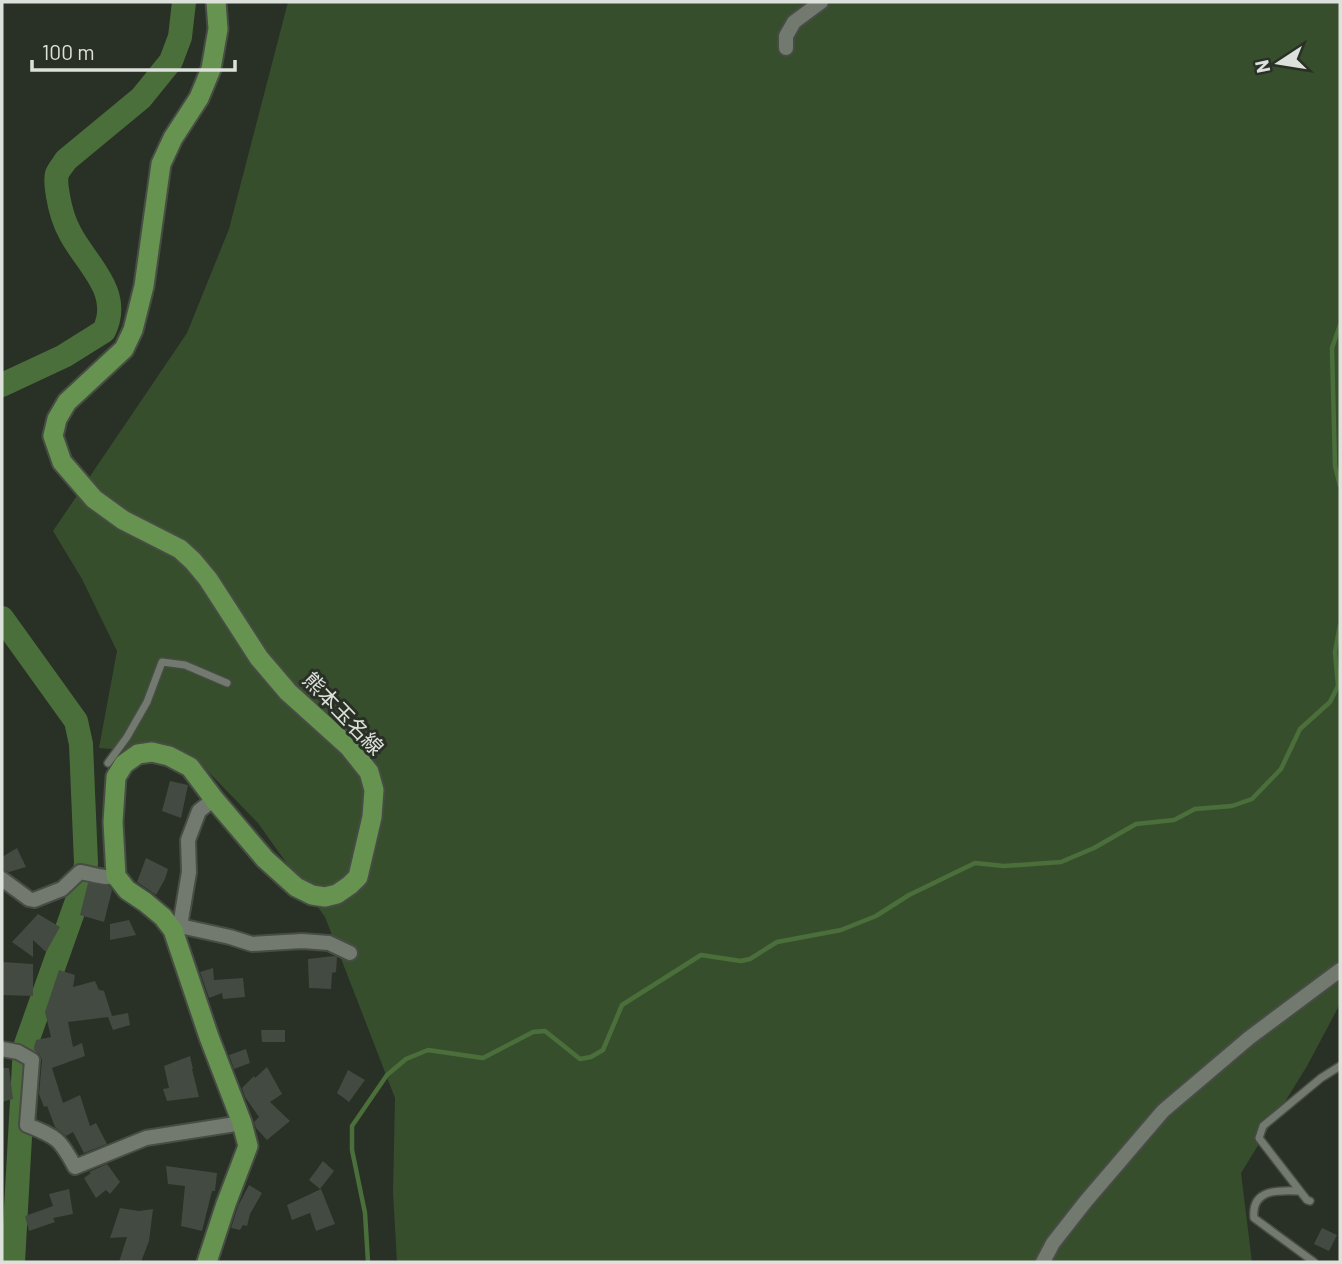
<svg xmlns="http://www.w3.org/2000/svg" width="1342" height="1264" viewBox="0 0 1342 1264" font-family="Barlow,'Noto Sans JP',sans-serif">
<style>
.green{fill:#374e2d}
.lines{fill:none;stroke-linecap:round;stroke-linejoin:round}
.stream{stroke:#4b6f3b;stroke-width:4.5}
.river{stroke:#4b6f3b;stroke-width:24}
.building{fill:#434a41}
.service-casing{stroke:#474c44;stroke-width:10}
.minor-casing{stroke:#474c44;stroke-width:18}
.primary-casing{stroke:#474c44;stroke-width:23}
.service{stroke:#72796f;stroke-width:7}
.minor{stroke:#72796f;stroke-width:14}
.primary{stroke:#66934f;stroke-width:19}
.labels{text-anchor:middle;stroke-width:6;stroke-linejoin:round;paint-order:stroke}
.street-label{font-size:21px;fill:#dde1db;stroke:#293026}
</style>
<rect width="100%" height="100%" fill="#293026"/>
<!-- green -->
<path class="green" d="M288,2H1340V1004L1307,1066L1241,1173L1252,1262H397L393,1192L395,1098L325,917L258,823L192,755L99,748L117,651L82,579L53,531L187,333L229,229Z"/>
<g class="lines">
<!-- stream -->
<path class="stream" d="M1340,325L1332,348L1335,466L1340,486
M368,1262L365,1213L352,1150V1126L387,1075L406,1059L428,1050L483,1058L533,1032L545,1031L580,1059L591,1057L603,1050L622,1005L701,955L741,961L750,959L777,942L841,930L876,916L909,895L975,863L1004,866L1061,862L1094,848L1136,824L1174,820L1195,809L1232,806L1252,799L1281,769L1300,729L1330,702L1338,686L1335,652L1340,625"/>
<!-- river -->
<path class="river" d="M2,385L64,356L104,331C123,292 86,264 70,233C64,222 60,208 58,196C57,189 55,181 57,174C59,169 63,165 66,160L141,98L171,61L180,37L184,2
M2,618L76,721L81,744L86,863L84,881L25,1047L13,1262"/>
</g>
<!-- building -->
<path class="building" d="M170,781L188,785L181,818L162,811Z
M17,848L26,867L9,872L2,870V857Z
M146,858L168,869L165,879L156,895L137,882Z
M88,883L109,886L112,890L104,922L80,915Z
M38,914L60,927L46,952L33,940V957L12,942Z
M129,920L136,935L110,940V924Z
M334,956L337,957L336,972L332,973L331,989L309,988L308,959Z
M2,962L33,964V996L2,995Z
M213,968L214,980L243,978L245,997L223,999L222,993L209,998L200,972Z
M59,970L75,975L73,987L95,981L99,990L104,991L112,1016L128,1013L130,1025L113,1030L108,1017L68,1022L73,1047L82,1043L85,1056L52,1068L63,1103L80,1095L90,1126L96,1123L107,1144L84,1153L73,1132L66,1136L55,1127L47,1106L44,1107L39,1094L42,1060L40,1055L34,1050V1047L36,1040L51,1037L45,1012Z
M261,1030H285V1042H262Z
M246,1049L250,1063L234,1069L229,1055Z
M190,1056L193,1069H192L199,1097L167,1101L163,1089L169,1088L164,1066Z
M267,1067L282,1094L270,1102L290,1121L267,1140L256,1128L254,1122L259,1117L245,1097L242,1088L254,1076L255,1078Z
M2,1068H9L13,1099L2,1102Z
M348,1070L365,1080L349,1102L337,1093Z
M323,1161L334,1171L320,1189L309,1180Z
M107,1164L120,1182L110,1194L106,1190L96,1198L84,1178L91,1173L89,1172Z
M166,1166L217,1173L215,1191H212L202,1231L181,1226L185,1186L168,1184Z
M249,1185L262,1193L250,1214L247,1226L243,1225L240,1230L231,1228L238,1206Z
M69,1189L73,1214L53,1218L55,1222L29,1231L25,1216L53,1206L49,1194Z
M321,1189L335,1224L316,1231L310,1213L292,1220L287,1205Z
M120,1208L139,1211L153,1209L149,1241L141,1262H119L127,1237L110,1238Z
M1322,1228L1337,1235L1329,1251L1314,1244Z"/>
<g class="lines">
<defs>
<path id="service" d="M108,763L127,737L147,702L162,662L185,665L227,683
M1299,1191C1278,1190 1251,1189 1254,1218L1314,1262
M1310,1201L1307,1200L1259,1138L1263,1126L1321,1078L1340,1066"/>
<path id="minor" d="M786,48V36L794,22L821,2
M2,879L29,899L34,900L62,889L80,872C94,874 102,879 116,876
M180,926L189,872L188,840L199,811L214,799
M173,930L180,926L230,937L252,944L302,941L329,943L350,953
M2,1049L18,1052L32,1060L27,1125C57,1137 60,1139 75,1167L146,1138L242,1123
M1043,1262L1053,1243L1086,1201L1163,1111L1249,1038L1340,970"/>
<path id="primary" d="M207,1262L226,1204L248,1146L242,1123L209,1037L173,930L163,917L145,902L127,890L116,876L113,822L116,777L124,764L138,754L152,752L169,756L190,767L214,799L265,859L296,887L312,895L325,897L337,894L350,885L358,877L372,817L374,790L369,772L349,747L288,692L259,658L208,579L193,561L180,549L123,520L94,499L62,462L53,436L57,419L67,402L124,349L133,330L144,286L161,164L173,138L199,98L211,69L218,29L216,2"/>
</defs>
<!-- service casing -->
<use href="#service" class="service-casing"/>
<!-- minor casing -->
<use href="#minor" class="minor-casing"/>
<!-- primary casing -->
<use href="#primary" class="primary-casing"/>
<!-- service -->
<use href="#service" class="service"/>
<!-- minor -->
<use href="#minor" class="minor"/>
<!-- primary -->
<use href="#primary" class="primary"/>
</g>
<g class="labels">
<!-- street labels -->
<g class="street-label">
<text transform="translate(343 714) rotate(46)" y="7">熊本玉名線</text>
</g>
</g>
<!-- border -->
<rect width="1342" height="1264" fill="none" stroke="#dde1db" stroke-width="7"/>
<!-- north arrow -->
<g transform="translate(1279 63) rotate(258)" stroke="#293026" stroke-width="5" paint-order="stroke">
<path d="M0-5L12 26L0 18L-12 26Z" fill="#dde1db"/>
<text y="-10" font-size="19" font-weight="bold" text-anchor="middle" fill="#dde1db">N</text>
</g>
<!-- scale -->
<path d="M32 60v10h203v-10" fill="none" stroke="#dde1db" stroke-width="3.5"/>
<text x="42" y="60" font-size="21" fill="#dde1db" stroke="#293026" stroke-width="5" paint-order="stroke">100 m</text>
</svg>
